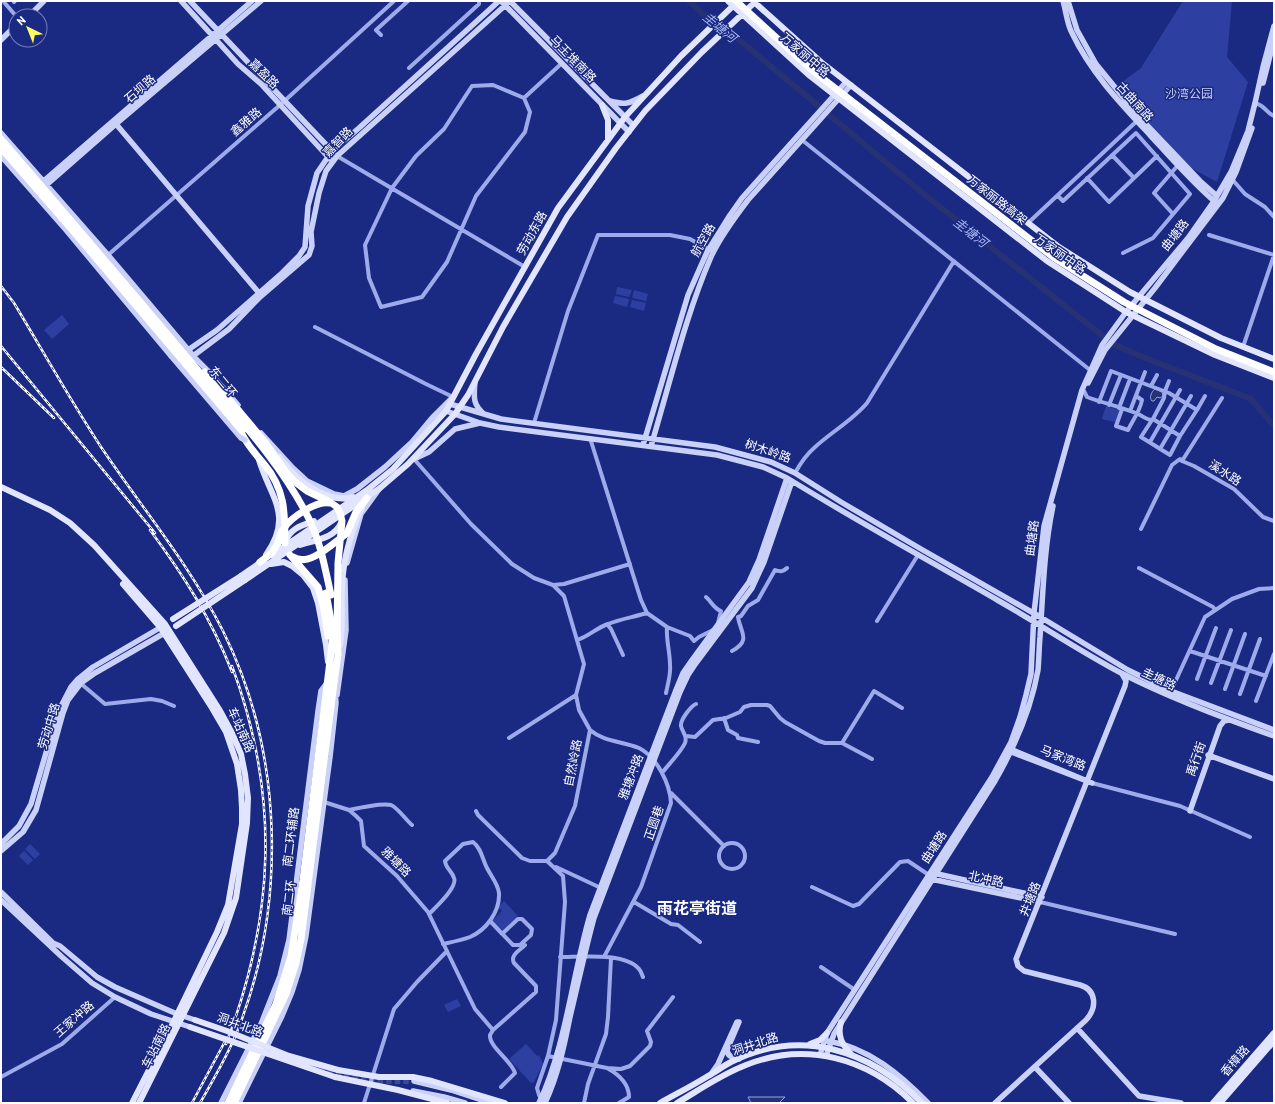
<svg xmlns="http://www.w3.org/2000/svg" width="1275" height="1104" viewBox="0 0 1275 1104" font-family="Barlow,'Noto Sans SC',sans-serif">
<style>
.green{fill:#2d40a1}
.water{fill:#263274;stroke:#91a2ed}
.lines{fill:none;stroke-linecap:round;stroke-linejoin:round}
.river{stroke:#263274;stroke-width:6}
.secondary-tunnel{stroke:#3c4a95;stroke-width:5.5;stroke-dasharray:5.5 3;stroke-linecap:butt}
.street{stroke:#9eabeb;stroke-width:4}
.secondary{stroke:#cad1f8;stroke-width:5.5}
.primary{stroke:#e2e5ff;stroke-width:6}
.highway{stroke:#fff;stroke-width:7}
.rail-casing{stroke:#fff;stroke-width:2.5}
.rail{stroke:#1a2a82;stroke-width:1;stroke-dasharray:3;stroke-linecap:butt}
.secondary-bridge{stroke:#cad1f8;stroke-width:5.5}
.primary-bridge{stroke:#e2e5ff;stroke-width:6}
.highway-bridge{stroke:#fff;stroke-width:7}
.labels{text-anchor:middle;stroke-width:3;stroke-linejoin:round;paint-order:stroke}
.street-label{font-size:12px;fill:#fff;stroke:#1a2a82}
.park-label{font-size:12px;fill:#c3ccf8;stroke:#1a2a82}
.water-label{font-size:13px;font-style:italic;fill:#aab6f2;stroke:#1a2a82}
.district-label{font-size:16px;font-weight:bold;fill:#fff;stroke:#1a2a82}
</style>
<rect width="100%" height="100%" fill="#1a2a82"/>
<!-- green -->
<path class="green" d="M1183,1H1232L1227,57L1248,82L1217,182L1184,164L1114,88L1141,68Z
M617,287L632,290L629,297L616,294Z
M634,290L648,294L646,301L632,298Z
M615,296L629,299L627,307L613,303Z
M632,300L646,303L644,311L630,307Z
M62,315L69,324L52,339L44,330Z
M1106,406L1119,410L1115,422L1102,419Z
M30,844L40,854L35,859L25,849Z
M24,851L33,860L28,865L19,856Z
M504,901L518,916L503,931L492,921L502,911L498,907Z
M457,999L461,1006L448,1012L444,1005Z
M526,1044L537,1056L539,1055L543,1064L534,1082L531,1083L509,1059Z"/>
<!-- water -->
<path class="water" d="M1155,389L1162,392L1163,396L1160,398L1157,397L1154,401H1152C1149,398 1151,392 1155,389Z
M748,1097H785L779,1103H751Z"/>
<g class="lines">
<!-- river -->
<path class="river" d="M689,1L703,14L737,38L925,195L1113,344L1143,357L1251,399L1274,426"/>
<!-- secondary-tunnel -->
<path class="secondary-tunnel" d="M320,1067C349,1080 383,1082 414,1081"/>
<!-- street -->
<path class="street" d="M3,1L16,16
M14,2L15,1
M381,35L376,30L408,1
M409,68L479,4V1
M493,85L524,98L530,112L525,132L476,196L447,262L422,297L381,307L369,278L365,245L392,188L416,156L444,129L472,86Z
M524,98L561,64
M1255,103C1266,106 1265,112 1274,116
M802,140L1090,370
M1112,155L1134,178
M337,156L525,267
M1087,178L1109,202L1157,156
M1231,178L1245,194L1265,207L1274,217
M1058,196L1063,201L1136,133L1190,194L1153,238L1123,253
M1173,214L1154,193L1179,164
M1028,223L1139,119
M1209,235L1274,255L1243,347
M108,255L280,105L394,1
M315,327L426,384L453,397
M1151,386L1157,375
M1084,391L1087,397C1103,403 1121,407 1138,414C1143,416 1146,420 1152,420L1153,419L1180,436L1197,410L1169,393L1111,371L1099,402
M1109,405L1121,375
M1119,408L1130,379
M1122,409L1116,426L1128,430C1133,420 1140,411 1142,400L1136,396
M1197,410L1205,396
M1130,411L1145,372
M1153,419L1164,398L1165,391L1169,381
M1152,420L1141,437L1170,455L1180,436
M534,423L568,311L598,235H670L690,239L708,249
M590,438L641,600L647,613
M1150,442L1180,390
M1160,449L1191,396
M414,459L471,524L512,564L534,578L553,585L564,596L584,664L576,695L579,710L590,730L575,806L555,853L547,861L563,876L565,902L556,1020L548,1056L537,1088L539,1095L542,1100
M1182,461L1194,466L1234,489L1263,517L1274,521
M795,473C800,464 806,455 814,448C831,432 852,421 867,403L954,261
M1141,529L1172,465L1180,459L1182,461L1222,398
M1139,568L1213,607L1215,610
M553,585L564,584L630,564
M706,597C712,602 713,608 721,611L718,623
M877,621L918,555
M607,624L611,629L623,655
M577,640C588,637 596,628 608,624C620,619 634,617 647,613L667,627L690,636L694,641L699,637L713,630
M732,651C752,640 740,632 738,617L741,616L748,606L758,600L775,570C780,572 783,572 787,568
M1190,651L1266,676
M1197,679L1216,628
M79,682L105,704L151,699L162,701L174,706
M1211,683L1231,630
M1225,689L1245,634
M1171,691L1205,617L1232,599L1259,589L1274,588
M666,693C668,683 671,674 670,665C670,652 666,640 667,627
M1240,694L1260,639
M1256,701L1274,654
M724,718L728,730L737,735L738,738L758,742
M590,730C604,742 622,741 639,748C657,757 670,784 671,803L641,887L604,957
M686,736L695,737L713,720L726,718L740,712L744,707L751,705H767L770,706L780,718L785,722L819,741L825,743H842L872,759
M509,738L576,695
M842,743L874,691L902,708
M662,773C668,765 681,752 685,743C688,736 682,732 681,726C680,720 691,706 696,704
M1092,783L1180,806L1250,837
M671,793L724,846
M324,802L349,810L356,816L361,821L364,846L397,876L428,912L475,1009L493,1030
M349,810C358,808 383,803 391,805C398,808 406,820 412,825
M476,811L478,815L522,858L530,861H547
M719 856a13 13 0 1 1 26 0a13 13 0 1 1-26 0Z
M556,867L601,888
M812,887L853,906L859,904L900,862L908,861L929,875
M634,902L671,924L678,925L700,942
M1040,902L1175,934
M429,914C436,907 458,887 454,878C452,871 446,869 445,861L463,844L473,842C482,849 482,859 487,868C491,876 498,884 499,893C500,912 486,930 470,937C462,940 452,942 443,944
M490,921L513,945H520L531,935L532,929L522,919H518L502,934L490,921
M560,957C581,957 625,952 639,969C641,971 642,975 643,977
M821,967L855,990
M548,1056L607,1068
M1,1077L62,1044L115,997
M501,1087L515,1073C511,1060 489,1047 490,1035L493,1030L536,992V986L514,963C510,955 519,951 525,945
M364,1103L394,1009L417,982L447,951
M584,1103L588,1084L606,1034L608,1017L611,958
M619,1103L629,1097C629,1084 618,1074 607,1068L621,1069L630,1066L650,1046L651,1042L647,1031L673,997"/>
<!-- secondary -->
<path class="secondary" d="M181,1L238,64L261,84L330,159
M190,1L334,153
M501,1L629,132
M510,1L633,125
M1063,1C1066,11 1067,24 1072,33C1091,73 1121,104 1150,135C1171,158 1191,181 1214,201
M1068,1L1077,30L1096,64L1140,118L1200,181L1217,196
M29,16L44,1
M1,40L16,25
M1263,83L1274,40
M610,101C625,105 629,104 643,96
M116,124L259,293
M1,133L108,255L196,359L211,374L238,405
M1,156L66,230L171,356
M32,191L252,1
M35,195L116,124L261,1
M188,350L217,330L282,273L299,256L305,247L308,206L317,173L332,151L359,128L499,1
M193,356L229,329L259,298L309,255L312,246L311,232L319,193L326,171L337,156L510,1
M475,382C474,396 472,404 484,414
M1088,383L1105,350L1155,288L1223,198L1236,172L1252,128
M450,404L501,419L715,447L771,462L795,473L841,502L921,549L1042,618L1128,670L1171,691L1274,730
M446,411L480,423L499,427L717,455L763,467L787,478C857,521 928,560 999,601C1041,625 1081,652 1123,674C1172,699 1223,718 1274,736
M261,433L293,468L307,481L334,494L344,496L357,489L385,467L412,442L432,418L452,398
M643,445L688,295L707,252L730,215L742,198L846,82
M651,446C670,383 685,317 711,257C720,237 735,217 748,200L851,85
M414,459L429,452L455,429L480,423
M347,563L361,514L380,488
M337,695L346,630L345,580
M1009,751L1092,783L1010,749
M1208,755L1274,779
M1190,811L1220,726L1224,721L1229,720
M1,844L19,826L31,804L58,712L71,687L77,680L93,667L163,626
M1,851L23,832L36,810L63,713L68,700L81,683L95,673L168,631
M933,873L1042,897
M931,879L1040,902
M1,892L53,943L60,946L97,977L115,987L177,1014L195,1020
M1,900L62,957L92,983L115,997L151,1014L190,1027
M1077,1028L1139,1096L1181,1103
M828,1041C869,1048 900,1074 928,1103
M820,1055L827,1033L992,777L1011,742L1020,717L1026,695L1031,674L1034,613L1044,526L1082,390L1102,345L1126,312L1188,238L1214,201L1231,172L1248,131L1255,103L1263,67L1274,26
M826,1056L834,1034L995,781C1015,746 1031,710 1038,670C1039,659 1039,648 1040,637C1043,593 1044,549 1053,506
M1035,1067L1069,1103
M711,1074L718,1064L737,1022H739L727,1050C728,1057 733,1058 739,1059
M414,1081L451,1090L491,1103
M413,1091L444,1097L465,1103
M221,1103L261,1024L280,976L289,940L318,711L321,691L327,683
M239,1103L282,1016L292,992L299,970L306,936L330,757L336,703L335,689
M539,1103C566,1046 572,976 590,915L676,690L683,673L692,660L749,582L759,560L787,478
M545,1103C558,1075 564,1047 570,1017C578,984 585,951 594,918L680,692L688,675L696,663L752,588L764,562L792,481
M995,1103L1086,1020C1097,1008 1097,990 1080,985L1024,971L1018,966L1016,959L1125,686L1126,681L1122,674"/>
<!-- primary -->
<path class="primary" d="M728,1L810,76L1047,261L1126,312L1215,355L1274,378
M753,1L821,62L1059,247L1130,292L1221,338L1274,359
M602,105L608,120V140
M279,457C285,464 291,472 298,478C312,490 335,503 353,497
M259,460C270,497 294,515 266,555
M1,487L50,510L70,523L94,545L165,624L219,709L232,733L241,754L245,774L248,798L247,823L236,898L224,933L139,1103
M286,541C290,528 303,525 314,521
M300,545C315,540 334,539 341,523
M272,555L367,490L393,469L446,411L476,354L558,208L625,117L681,56L738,1
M271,564L284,562L292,566L303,575L313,588L318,603L326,645L328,662
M241,576L264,560
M245,580L380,488L408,464L455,414L468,395L503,327L567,217L616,148L645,111L702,52L756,1
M123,584L160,627L212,708L226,732L237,764L241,790L242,808V824L228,905L217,932L174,1021L132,1103
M340,645C344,621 340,598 343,574C345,553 353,526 362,508
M841,1022C837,1036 842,1045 852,1055
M810,1044L820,1040L827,1033
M338,1070L379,1077H413L432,1081L505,1103
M335,1077L398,1090L447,1103
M660,1103C676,1094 692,1086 708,1076C716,1072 723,1066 731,1062C801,1027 870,1050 922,1103
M677,1103C699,1090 722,1074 746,1065C806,1041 868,1058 913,1103
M1213,1103L1274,1033
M1220,1103L1274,1041"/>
<!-- highway -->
<path class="highway" d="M239,411L265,442
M242,434C248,446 256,455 264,464C285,489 285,512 285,543
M290,555L318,587L323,605L328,636
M293,557C308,567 330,546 342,537L347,533L356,512L367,498
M260,562L272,553L278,543
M228,1103L276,1004L291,956L303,880L332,645V626L326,593
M234,1103L286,994L296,963L301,939L334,683L338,655L337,630"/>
<defs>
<path id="rail" d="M1,286L14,303C43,351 70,400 101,447C142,508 190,565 223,631C284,754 287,906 237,1032C227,1057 213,1080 200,1103
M1,346L155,533
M1,367L54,418
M150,530C184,576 211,618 232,672
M226,1044C275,916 280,796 232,666
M192,1103L222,1047L226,1039"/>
</defs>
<!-- rail casing -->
<use href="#rail" class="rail-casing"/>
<!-- rail -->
<use href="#rail" class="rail"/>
<!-- secondary-bridge -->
<path class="secondary-bridge" d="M171,356L241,438L245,440"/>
<!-- primary-bridge -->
<path class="primary-bridge" d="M173,619L241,576
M176,626L245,580
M195,1020L227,1031L289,1056L338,1070
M190,1027L335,1077"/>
<!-- highway-bridge -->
<path class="highway-bridge" d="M736,1L813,71L1053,257L1124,302L1216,349L1274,372
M1,139C68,217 135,295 201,374C239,419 283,466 309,519C321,543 325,569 331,595
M1,148L68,225L242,431
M205,372L239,411
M265,442L286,472L295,482L307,491L330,502L337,507L340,513L342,521L338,563L337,635
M278,543C279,538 280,533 284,528C291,518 316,500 330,503"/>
</g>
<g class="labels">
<!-- street labels -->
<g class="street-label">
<text transform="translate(805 55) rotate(41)" y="4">万家丽中路</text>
<text transform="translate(573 59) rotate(46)" y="4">马王堆南路</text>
<text transform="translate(264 74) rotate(44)" y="4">嘉盈路</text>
<text transform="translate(140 89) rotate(-41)" y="4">石坝路</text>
<text transform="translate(1135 102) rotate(48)" y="4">古曲南路</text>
<text transform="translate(246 122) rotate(-41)" y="4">鑫雅路</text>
<text transform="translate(338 142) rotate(-46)" y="4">嘉智路</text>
<text transform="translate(997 200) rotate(38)" y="4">万家丽路高架</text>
<text transform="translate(532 233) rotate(-61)" y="4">劳动东路</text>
<text transform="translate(1175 235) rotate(-52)" y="4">曲塘路</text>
<text transform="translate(703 240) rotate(-61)" y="4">航空路</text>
<text transform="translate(1060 254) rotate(35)" y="4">万家丽中路</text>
<text transform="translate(223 382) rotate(50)" y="4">东二环</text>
<text transform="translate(768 451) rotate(19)" y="4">树木岭路</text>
<text transform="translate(1225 473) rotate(33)" y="4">溪水路</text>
<text transform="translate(1032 538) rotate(-82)" y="4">曲塘路</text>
<text transform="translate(1159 679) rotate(25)" y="4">圭塘路</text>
<text transform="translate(49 726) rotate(-73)" y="4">劳动中路</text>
<text transform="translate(241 730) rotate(66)" y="4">车站南路</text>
<text transform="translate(1063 758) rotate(22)" y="4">马家湾路</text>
<text transform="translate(1196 759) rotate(-71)" y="4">禹行街</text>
<text transform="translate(573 763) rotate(-79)" y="4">自然岭路</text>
<text transform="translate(631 777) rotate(-69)" y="4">雅塘冲路</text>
<text transform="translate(654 823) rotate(-71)" y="4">正圆巷</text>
<text transform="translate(291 837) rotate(-83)" y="4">南二环辅路</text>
<text transform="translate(934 847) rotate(-57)" y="4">曲塘路</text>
<text transform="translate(396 862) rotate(45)" y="4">雅塘路</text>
<text transform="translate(986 879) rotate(12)" y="4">北冲路</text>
<text transform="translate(289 898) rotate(-83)" y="4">南二环</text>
<text transform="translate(1030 899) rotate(-68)" y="4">井塘路</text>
<text transform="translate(74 1019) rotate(-41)" y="4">王家冲路</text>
<text transform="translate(240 1025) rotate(20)" y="4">洞井北路</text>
<text transform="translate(755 1044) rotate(-18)" y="4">洞井北路</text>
<text transform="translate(156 1046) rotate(-63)" y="4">车站南路</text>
<text transform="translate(1235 1061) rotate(-49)" y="4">香樟路</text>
</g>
<!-- park labels -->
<g class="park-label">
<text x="1189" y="98">沙湾公园</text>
</g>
<!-- water labels -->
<g class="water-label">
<text transform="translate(720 27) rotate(39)" y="5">圭塘河</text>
<text transform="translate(971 232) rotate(38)" y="5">圭塘河</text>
</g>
<!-- district labels -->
<g class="district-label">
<text x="697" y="914">雨花亭街道</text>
</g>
</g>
<!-- border -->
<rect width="1275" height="1104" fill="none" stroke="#ffffff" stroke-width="4"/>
<!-- north arrow -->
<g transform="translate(28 28) rotate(317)"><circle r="19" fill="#1a2a82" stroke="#767fb4"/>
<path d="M0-3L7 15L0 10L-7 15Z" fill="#fdfc5a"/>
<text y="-6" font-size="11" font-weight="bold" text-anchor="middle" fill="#ffffff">N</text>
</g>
</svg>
